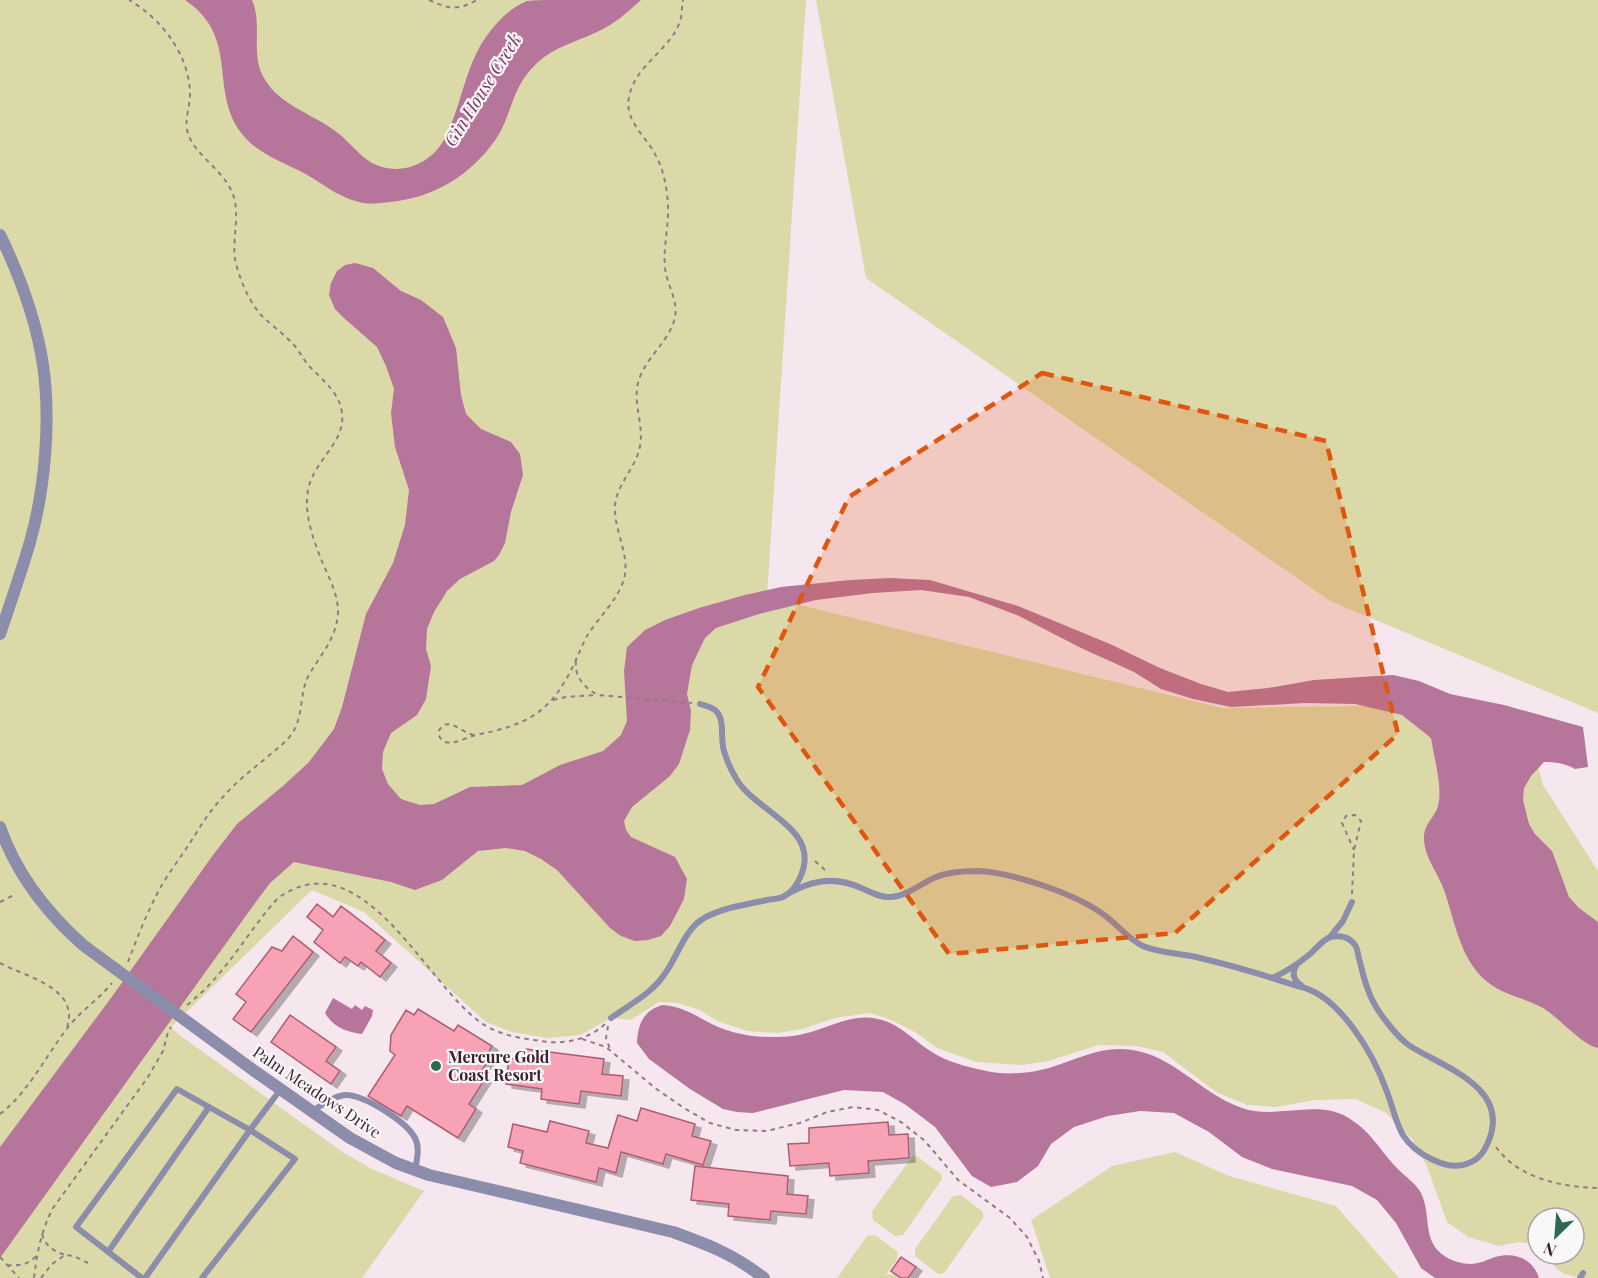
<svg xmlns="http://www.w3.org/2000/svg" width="1598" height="1278" viewBox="0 0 1598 1278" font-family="'Playfair Display',serif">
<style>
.green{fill:#dcd9a8}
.water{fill:#b6759a}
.building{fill:#f7a2b5;stroke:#ac5e72;stroke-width:1.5;filter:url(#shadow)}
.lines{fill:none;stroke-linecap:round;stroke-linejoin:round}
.path{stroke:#927b88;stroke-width:2;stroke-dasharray:4.5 4.5;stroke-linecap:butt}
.service{stroke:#8c8cab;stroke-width:6}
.tertiary{stroke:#8c8cab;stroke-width:12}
.marked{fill:#df560e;fill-opacity:0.2;stroke:#df560e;stroke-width:4.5;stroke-dasharray:12 8;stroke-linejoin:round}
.poi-dot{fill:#2e6851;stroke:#f8f8f8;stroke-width:2}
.labels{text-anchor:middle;stroke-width:4.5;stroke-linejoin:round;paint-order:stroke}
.poi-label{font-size:16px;font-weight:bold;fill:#3d2031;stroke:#f8f8f8;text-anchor:start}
.street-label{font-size:16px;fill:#3d2031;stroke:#f8f8f8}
.water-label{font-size:18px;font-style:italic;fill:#833465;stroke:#f8f8f8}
</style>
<defs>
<filter id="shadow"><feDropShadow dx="6" dy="4" stdDeviation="0" flood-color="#0004"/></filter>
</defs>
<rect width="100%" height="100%" fill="#f6e6ee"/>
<!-- green -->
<path class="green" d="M0,0H806L767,597L1222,708L1434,705L1528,731L1543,785L1598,871V1278C1574,1278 1558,1278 1547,1254H1574V1218H1538V1245L1519,1242L1499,1246L1468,1237L1447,1222L1426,1164L1412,1139L1386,1113L1356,1099L1315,1100L1275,1107L1247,1105L1216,1092L1163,1052L1137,1046L1099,1045L1048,1061L1022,1065L976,1062L937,1048L915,1032L889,1019L869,1013L835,1018L803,1029L777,1033L747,1031L717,1021L700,1010L678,1003L659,1002L631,1020L611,1018L580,1035L547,1038L512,1032L486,1022L364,912L312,890L171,1027L178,1034L344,1153L372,1169L424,1191L362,1278H0Z
M816,0H1598V713L1330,601L866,278Z
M1175,1152L1229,1176L1336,1206L1399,1278H1050L1031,1220L1112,1166Z
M913,1156L918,1157L941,1174L942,1179L903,1235L895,1236L873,1220L872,1211Z
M961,1195L983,1212V1218L944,1273L938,1274L915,1256V1249L953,1196Z
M875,1235L898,1252L897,1259L886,1275L894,1274L899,1278H837L867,1236Z"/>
<!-- water -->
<path class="water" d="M185,0H252C262,22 252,50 261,72C275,105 313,113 338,133C349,142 360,156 372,163C399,177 431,165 445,138C459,111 463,80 477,52C487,32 505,10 527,1C534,0 546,0 554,0C583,0 612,0 641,0C628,12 613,25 597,32C576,42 554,47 537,63C511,87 513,113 496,139C471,175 434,198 390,202C380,203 369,205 359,202C342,198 328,188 314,179C288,163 257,156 239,130C210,87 239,36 185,0Z
M355,263L373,268L401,291L421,300L443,317L456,348L461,395L466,414L481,429L511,442L520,454L523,475L511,512L505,543L499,555L494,561L460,579L447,591L434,612L427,629L426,649L431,666L426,699L417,715L391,733L383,752L382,769L388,784L401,799L420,805L434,804L470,787L522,785L560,765L603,751L621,735L627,721L624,671L627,647L645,630L665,620L699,608L745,595L781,587L850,580L890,578L930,580L1018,606L1110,644L1160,668L1201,684L1228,692L1268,688L1314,680L1393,675L1419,681L1450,694L1504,705L1583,727L1588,767L1575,769C1565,763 1555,762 1544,762L1531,776L1524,788L1523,800L1529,824L1535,834L1552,851L1569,897L1579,908L1598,922V1048C1580,1044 1561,1019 1543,1008C1527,999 1508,996 1493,986C1460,964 1456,924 1444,890C1437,870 1423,856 1424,835C1425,823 1435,817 1438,806C1443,788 1434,758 1431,738L1402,715L1355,704L1305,703L1231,707L1193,699L1161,689L1134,672L1081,648L1019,616L969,597L921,590L873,593L816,600L759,614L716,628L705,638L692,665L687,694L691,711L690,730L679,764L670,776L632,807L624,821L626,830L631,837L675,857L687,879L684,899L670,926L661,936L648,940L635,941L621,936L610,928L557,870L541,859L525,851L506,848L478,851L442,880L415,890L391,882L294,862L270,883L250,910L0,1258V1147L111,998L213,855L237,824L283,786L309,762L334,729L342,707L366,614L393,563L405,525L409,490L395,447L391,413L394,389L386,366L377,347L345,319L335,309L329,295L331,283L337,271L345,265Z
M333,998L352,1009L355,1005L362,1010L365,1006L373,1010L372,1016L362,1034C346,1032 333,1027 325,1013Z
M662,1005C684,1006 698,1018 718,1027C733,1033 751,1037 768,1037C779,1037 792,1037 803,1034C830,1028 854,1011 882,1020C903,1026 918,1045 937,1055C953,1064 973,1068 991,1072C1009,1075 1034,1073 1052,1067C1074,1060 1096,1049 1120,1049C1170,1049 1198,1093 1242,1108C1276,1120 1315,1099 1347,1117C1371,1131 1378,1148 1396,1167C1404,1176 1416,1183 1421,1193C1432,1215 1421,1242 1446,1257C1453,1261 1462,1264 1470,1264C1479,1264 1487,1260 1495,1257C1514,1252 1533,1258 1539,1278H1435L1421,1268L1396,1223L1377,1200L1352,1186L1272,1169L1242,1157L1209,1132L1174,1113L1140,1111L1108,1116L1074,1127L1051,1144L1038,1166L1017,1182L991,1187L972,1176L935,1127L906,1105L883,1092L844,1090L753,1113L737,1112L723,1109L690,1089L649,1059L637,1043C638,1024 643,1011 662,1005Z"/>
<!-- building -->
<path class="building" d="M317,904L333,917L341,906L385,940L376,951L391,963L380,977L361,962L358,966L345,957L340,963L314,942L323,930L307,917Z
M293,936L313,952L251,1032L233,1019L246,1002L236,994L272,947L282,951Z
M418,1009L454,1031L458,1025L492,1046L487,1055L491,1056L479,1075L485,1079L469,1104L476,1109L458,1138L407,1106L401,1116L368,1096L395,1055L390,1051L391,1035L406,1010L414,1015Z
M290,1015L336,1047L326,1061L340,1071L331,1084L271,1042Z
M526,1049L604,1059L602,1074L623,1076L621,1096L581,1091L579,1104L541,1099L542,1089L506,1084L509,1058L524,1060Z
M641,1108L695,1124L692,1136L711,1141L703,1165L666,1154L663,1164L621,1152L616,1173L599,1168L596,1182L520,1163L523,1151L508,1147L513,1124L547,1132L550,1121L589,1131L586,1143L608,1148L618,1115L637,1121Z
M888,1122L889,1135L908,1134L909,1158L868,1161L869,1173L830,1176L829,1163L790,1166L788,1144L809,1143V1128Z
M695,1166L788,1176L787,1194L808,1196L806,1214L771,1211L770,1220L728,1216L729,1204L691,1200Z
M901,1257L916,1267L908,1278H901L891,1271Z"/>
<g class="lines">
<!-- path -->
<path class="path" d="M429,0C449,9 457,11 477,0
M576,661C574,676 584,688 598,695L692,703
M553,700L566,697L595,695
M474,735C461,733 446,713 438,733C444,752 463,738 476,735C516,727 544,718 565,681C574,667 579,651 587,636C598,618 618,600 624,579C630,557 616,534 615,512C613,486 636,470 640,446C644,425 633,405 638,383C644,359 667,344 674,321C680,302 667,286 665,268C663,247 669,226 668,205C667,188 664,171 656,156C647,137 624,121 629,97C635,64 673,49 681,18C682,12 682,6 683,0
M815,861L826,871
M1352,894L1354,850L1361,821L1355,815L1346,816L1342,823L1354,850
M0,902L12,896
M128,962C137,938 147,913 159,890C168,874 180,858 190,843C200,827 210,810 223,797C235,783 250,771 265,759C275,750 286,743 293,732C304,714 299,691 310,673C322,653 337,637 338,612C338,593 328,576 321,559C314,542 306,518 307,499C308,462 346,446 342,413C340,394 324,381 311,368C304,361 300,352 294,345C284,334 271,325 261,315C248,300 239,278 235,259C232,237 241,212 232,192C222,168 190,152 187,129C185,118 190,106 190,95C190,56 162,19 129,0
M0,963C26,977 80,988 67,1027
M187,1005C225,976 247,932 278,898C362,838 425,983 480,1022C498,1035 519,1038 541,1041C563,1045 588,1040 605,1024
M608,1026L606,1038L610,1049
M582,1039L606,1047L655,1088L684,1108L710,1123L736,1130L766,1131L800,1123L827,1112L853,1107L878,1110L901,1122L925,1141L958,1180L1010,1218L1027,1237L1039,1261L1043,1278
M0,1114C29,1092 46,1055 69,1026C82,1010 99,999 112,983
M1496,1147C1519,1179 1562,1187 1598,1188
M42,1234C46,1247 54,1251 65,1255
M0,1257L19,1278
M7,1265C19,1266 28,1265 36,1256
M34,1278C37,1253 41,1231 53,1208L148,1077L163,1051L168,1032L171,1027
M41,1278L52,1264L65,1255L74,1256L90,1264"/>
<!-- service -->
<path class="service" d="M784,896C809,881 833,875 861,888C871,892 880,898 891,897C907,896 922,883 936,877C948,872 964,871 977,871C1011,872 1072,893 1100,912C1116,922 1126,938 1143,946C1159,953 1179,953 1196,957C1230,965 1264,975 1297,986C1339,993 1374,1055 1387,1092C1393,1107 1395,1121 1403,1135C1414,1153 1448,1173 1469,1163C1480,1159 1485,1150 1489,1140C1510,1087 1443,1067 1410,1046C1398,1038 1388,1024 1380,1013C1369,998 1364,979 1360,962C1358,957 1358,949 1355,945C1353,942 1348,938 1344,937C1341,936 1334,936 1331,937C1323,939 1316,949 1310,954C1298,964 1286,972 1272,978
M1330,937L1343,921L1352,902
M1296,966C1292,973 1293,980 1301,985
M611,1018C629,1005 651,994 664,975C678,957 684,928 706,917C725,907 746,905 767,900C772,899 780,899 785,896C798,888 807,867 804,852C800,824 752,805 737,780C732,772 727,761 724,751C720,739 725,721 717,712C713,707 706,706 700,704
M312,1111C321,1106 335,1095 346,1095C364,1095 406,1121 415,1138C420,1147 417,1160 415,1170
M108,1252L209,1107
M142,1278L76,1227L177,1089L250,1130L145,1278
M202,1278L295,1159L250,1130L280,1090
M1580,1278L1583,1273"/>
<!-- tertiary -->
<path class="tertiary" d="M0,235C20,276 36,319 43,365C51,420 45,489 30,542C21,573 10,604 0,634
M0,827C16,873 47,913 83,945L253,1070L350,1138L396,1163L429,1175L673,1232C709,1245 733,1254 764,1278"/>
</g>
<!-- marked area -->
<path class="marked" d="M1042,373L1326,441L1398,734L1175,933L949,954L758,687L849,497Z"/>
<!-- markers -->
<circle class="poi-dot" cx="436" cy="1066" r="6"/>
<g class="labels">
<!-- poi labels -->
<g class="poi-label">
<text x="448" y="1063">Mercure Gold<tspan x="448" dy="18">Coast Resort</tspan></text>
</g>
<!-- street labels -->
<g class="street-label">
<text transform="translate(317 1092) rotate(34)" y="6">Palm Meadows Drive</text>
</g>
<!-- water labels -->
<g class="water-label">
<text transform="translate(483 90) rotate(-58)" y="6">Gin House Creek</text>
</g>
</g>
<!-- north arrow -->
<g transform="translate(1556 1236) rotate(205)"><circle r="28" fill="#f8f8f8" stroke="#ada2a8" stroke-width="1.5"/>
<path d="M0-4.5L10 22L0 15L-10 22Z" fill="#2e6851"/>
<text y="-9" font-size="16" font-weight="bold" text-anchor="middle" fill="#3d2031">N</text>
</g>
</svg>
